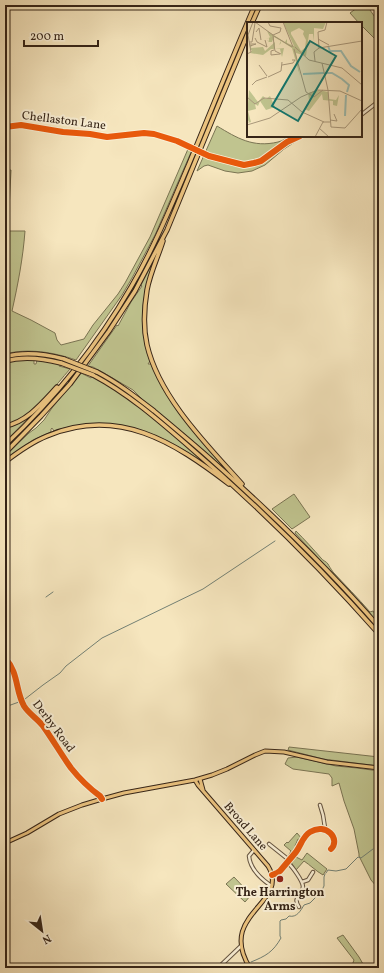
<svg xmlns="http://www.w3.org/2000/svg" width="384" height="973" viewBox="0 0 384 973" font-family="Vollkorn,serif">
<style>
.green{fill:#c0c48f;stroke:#7a7453}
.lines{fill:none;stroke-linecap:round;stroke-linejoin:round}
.stream{stroke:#738175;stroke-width:1}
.minor-casing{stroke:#655441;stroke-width:4.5}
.major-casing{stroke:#352417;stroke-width:5}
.highway-casing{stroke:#352417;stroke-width:5.5}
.minor{stroke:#f9efd5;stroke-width:2.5}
.major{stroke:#ebc37f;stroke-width:3}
.highway{stroke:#ebc37f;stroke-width:3.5}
.minor-bridge-casing{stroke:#655441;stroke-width:4.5;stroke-linecap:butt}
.highway-bridge-casing{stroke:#352417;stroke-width:5.5;stroke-linecap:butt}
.minor-bridge{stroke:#f9efd5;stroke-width:2.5}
.highway-bridge{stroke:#ebc37f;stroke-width:3.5}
.cycleway-casing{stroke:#f9efd5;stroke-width:8}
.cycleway{stroke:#e8590c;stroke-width:6}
.poi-dot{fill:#8f2418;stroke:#f9efd5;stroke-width:1.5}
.labels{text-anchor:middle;stroke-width:4;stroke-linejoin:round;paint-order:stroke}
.street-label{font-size:12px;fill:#352417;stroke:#f9efd5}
.poi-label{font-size:12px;font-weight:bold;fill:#352417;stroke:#f9efd5}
.inset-river{fill:none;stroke:#9dbfb4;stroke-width:2}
.inset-road{fill:none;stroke:#a9987b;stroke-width:1}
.view{fill:#0f766e;fill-opacity:0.15;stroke:#0f766e;stroke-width:2}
.inset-edge{fill:none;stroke:#352417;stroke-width:2}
</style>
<rect width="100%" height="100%" fill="#f6e6be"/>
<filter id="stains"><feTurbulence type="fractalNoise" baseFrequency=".005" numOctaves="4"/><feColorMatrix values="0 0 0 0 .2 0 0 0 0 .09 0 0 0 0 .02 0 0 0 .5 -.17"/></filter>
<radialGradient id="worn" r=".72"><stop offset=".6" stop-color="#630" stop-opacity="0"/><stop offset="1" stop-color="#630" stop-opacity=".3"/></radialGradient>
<!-- green -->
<path class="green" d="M361,5H369L370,10L379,23V43L361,25V23H359L350,13Z
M217,126C237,138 253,148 278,142C283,141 287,137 292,136C296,135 301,136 304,136L284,149L265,165L252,171L238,173L225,171L208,165L204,166L197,171Z
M188,149L192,150L155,235L132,278L122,295L76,360C53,352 28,348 5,354V170H11L8,231H25C23,258 18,284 12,311L31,320L55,333L57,340L61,345L84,339L93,325L118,294L125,283L150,237Z
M156,256C152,268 147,281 145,293C141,316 143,339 150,361L148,364H151C168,403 197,438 226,469H225L188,437L144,401L133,390L104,373L93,367L88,366L117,325L118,326L131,302L142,286L141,285Z
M33,359L34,361V364H36L37,360L60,364L59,366L70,369C56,385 34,414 14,422C11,423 8,424 5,424V363L18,360Z
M81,373L91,378L92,376C136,400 174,434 211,468C163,433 113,412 54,431L52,428L51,429V432L33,440L5,459V456L29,433L36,428L44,420L52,408Z
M42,404L5,442V428C21,425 32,415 42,404Z
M294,494L310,517L292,529L272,509Z
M296,531C305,540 313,549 321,558C323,561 326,561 328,564C329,566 331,569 333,572C345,585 358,598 370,612L373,611L377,617V619L379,622V624L295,533Z
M289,747L379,757V766L323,759L288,750Z
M297,757L336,766L357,768L379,771V892L377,887L371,880L359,856V854L354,829L344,801L339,783L332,786V778L329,774L293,769L285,764L288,758Z
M297,833L302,839L301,840L298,839L295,846L296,847V849L291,856L289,858L288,857L291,851L284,845L287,842L288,843Z
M307,853L327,869L323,875C316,871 310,865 304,861L296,870L291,862L294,856L302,860Z
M234,877L251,895L245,902L226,884Z
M343,935L359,957L363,964L360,968H351L354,960L337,938Z"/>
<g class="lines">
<!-- stream -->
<path class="stream" d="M46,597L53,592
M25,699L43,685L60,673L66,666L102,638L203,589L275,541
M5,707L19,702
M326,873L328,870L336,871L346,869L358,857L361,858L373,849
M251,962C266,956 273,952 281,938L280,936V921L281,920L286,919L289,916C297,918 301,910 304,905L310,903L321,892L324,886V877L325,874
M244,968L245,966"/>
<defs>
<path id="minor" d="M361,115L379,101
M5,127L21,125L63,132L90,134L107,137L144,133L154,134L161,136L177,141L185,145
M209,156C220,159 233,164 245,165C267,165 280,143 300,136
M5,658C19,673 15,690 24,706C29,714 38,719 43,726C53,740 61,754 71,768C79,778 89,788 100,796L102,799
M320,805L323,815L325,828
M269,844L289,860
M254,850L249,856C250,869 260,878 270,885
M287,862C292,866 303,881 303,887C302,896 292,897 299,907
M272,875L277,873L280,871C285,865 291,858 296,852C301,845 303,836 310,832C326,822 341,839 331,849
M302,882L308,880L313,872
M218,968L241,946"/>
<path id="major" d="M200,779L203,790
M195,780L198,785L268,866C291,904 216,913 250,968
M5,843L27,833L59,814L82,805L102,799L124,793L195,780L212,775L227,769L255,755L265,751L284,752L327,762L379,768"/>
<path id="highway" d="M252,23L260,5
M163,241C158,257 150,273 147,290C144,308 143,327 147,345C159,397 207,445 242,484
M5,357C25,351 45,354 64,359
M5,361C23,356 42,358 61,363
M97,372C118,383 136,397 154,411C172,426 190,441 207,456C268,510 326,566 379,627
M93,375C127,393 156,418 185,443C254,502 319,566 379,634
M5,426C27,422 43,402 57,387
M5,445C54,399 97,346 131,287C154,248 171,206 189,164C211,111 232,58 255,5
M5,453L41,416L70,384L109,331L135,291L167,230L248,33
M5,462C18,452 32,442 47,436C118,406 174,442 229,484"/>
</defs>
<!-- minor casing -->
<use href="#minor" class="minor-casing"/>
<!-- major casing -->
<use href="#major" class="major-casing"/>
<!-- highway casing -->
<use href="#highway" class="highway-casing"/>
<!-- minor -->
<use href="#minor" class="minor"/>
<!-- major -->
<use href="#major" class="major"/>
<!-- highway -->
<use href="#highway" class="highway"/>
<defs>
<path id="minor-bridge" d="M185,145L209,156"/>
<path id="highway-bridge" d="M64,359L97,372
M61,363L93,375"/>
</defs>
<!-- minor-bridge casing -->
<use href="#minor-bridge" class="minor-bridge-casing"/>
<!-- highway-bridge casing -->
<use href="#highway-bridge" class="highway-bridge-casing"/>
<!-- minor-bridge -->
<use href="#minor-bridge" class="minor-bridge"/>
<!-- highway-bridge -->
<use href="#highway-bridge" class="highway-bridge"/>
<defs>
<path id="cycleway" d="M5,127L21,125L63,132L90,134L107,137L144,133L154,134L177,141L209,156L236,163L244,165L254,163L261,161L287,142L300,136
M5,658C19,673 15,690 24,706C29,714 38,719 43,726C53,740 61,754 71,768C79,778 89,788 100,796L102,799
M272,875L277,873L280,871C285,865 291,858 296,852C301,845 303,836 310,832C326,822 341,839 331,849"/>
</defs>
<!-- cycleway casing -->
<use href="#cycleway" class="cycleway-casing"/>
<!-- cycleway -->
<use href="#cycleway" class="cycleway"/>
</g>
<!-- markers -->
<circle class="poi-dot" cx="280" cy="879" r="4"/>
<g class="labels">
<!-- street labels -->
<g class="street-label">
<text transform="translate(64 120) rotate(7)" y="4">Chellaston Lane</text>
<text transform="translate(54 726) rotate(53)" y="4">Derby Road</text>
<text transform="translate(246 826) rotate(49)" y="4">Broad Lane</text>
</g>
<!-- poi labels -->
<g class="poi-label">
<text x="280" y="896">The Harrington<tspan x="280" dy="14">Arms</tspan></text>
</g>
</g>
<!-- overview -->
<g transform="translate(247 22)">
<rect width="115" height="115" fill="#f6e6be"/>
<path d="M36,0H79L76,7L67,6V19L66,12H62L59,34L49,31L53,54L45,26L34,19V21L32,23L34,19L27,15L25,20H22L20,18L22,19V16L19,17L26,14L23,15L20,9L38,20L40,17V21L47,24ZM52,6L57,9L56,12L59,18L58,26L54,29L44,12V10ZM28,20V27L37,26L35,35L33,27H24L16,33L3,31L5,28H4L2,22V21L4,24L5,22L9,23L5,22L4,26L16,25L18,29ZM2,68L11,80L16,74L19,77L23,74L28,85L19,88L13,79L11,84L8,82L9,87L1,89L4,100L0,101L2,100L0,96ZM72,68L81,70L82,77L89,78L92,73L90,84L86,83V79L76,78L75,72L62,89L57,87L62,78L61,71Z" fill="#c0c48f" fill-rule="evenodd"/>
<path class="inset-river" d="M81,24L83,29H94L104,44L113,50M78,51H85L95,57L102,63L100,70M56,52L77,51M98,94L99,73"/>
<path class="inset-road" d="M8,0L26,13M21,0L23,4L34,6L33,10L26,13L27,23M36,0L46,25M9,10L12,6L14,18M27,14L45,25M8,16L10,20L20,25L18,18M71,17L82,23M2,20H5L8,1M2,22H9L3,24M27,23L28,29L34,32M48,25L62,38L95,46L115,63M72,26L115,19M47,27L59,70L67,75L76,68M27,28L24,29V33L33,32M0,32L4,30L1,13L6,0M68,39L67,30L72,26L71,10L78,8L80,0M75,41L81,68L84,105L98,106L115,87M12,43L20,54M35,43L46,41L48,38H45M21,55L34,49L35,40M5,63L9,59L20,55M0,75L8,82L17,76L41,78L55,90L77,100M83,98L90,99L87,92M0,103L23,96L54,75L70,68L93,69L115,79M72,106L82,115M68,115L76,100H83"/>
<path class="view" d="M63,19L89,34L51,99L25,84Z"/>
<rect width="115" height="115" class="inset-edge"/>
</g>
<!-- margin -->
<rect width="384" height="973" fill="none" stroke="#f6e6be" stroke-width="20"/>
<rect x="6" y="6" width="372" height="961" fill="none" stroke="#352417" stroke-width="2"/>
<rect x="10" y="10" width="364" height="953" fill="none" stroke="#352417"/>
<!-- north arrow -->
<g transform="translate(42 931) rotate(150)" stroke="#f9efd5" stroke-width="3" paint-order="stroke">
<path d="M0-3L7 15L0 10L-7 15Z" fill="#352417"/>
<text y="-6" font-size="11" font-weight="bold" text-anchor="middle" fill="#352417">N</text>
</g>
<!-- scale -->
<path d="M24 40v6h74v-6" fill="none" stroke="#352417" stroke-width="2"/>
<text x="30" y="40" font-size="12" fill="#352417" stroke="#f9efd5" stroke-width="3" paint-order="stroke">200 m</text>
<rect width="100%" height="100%" filter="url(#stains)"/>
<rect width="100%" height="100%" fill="url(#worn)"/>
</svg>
